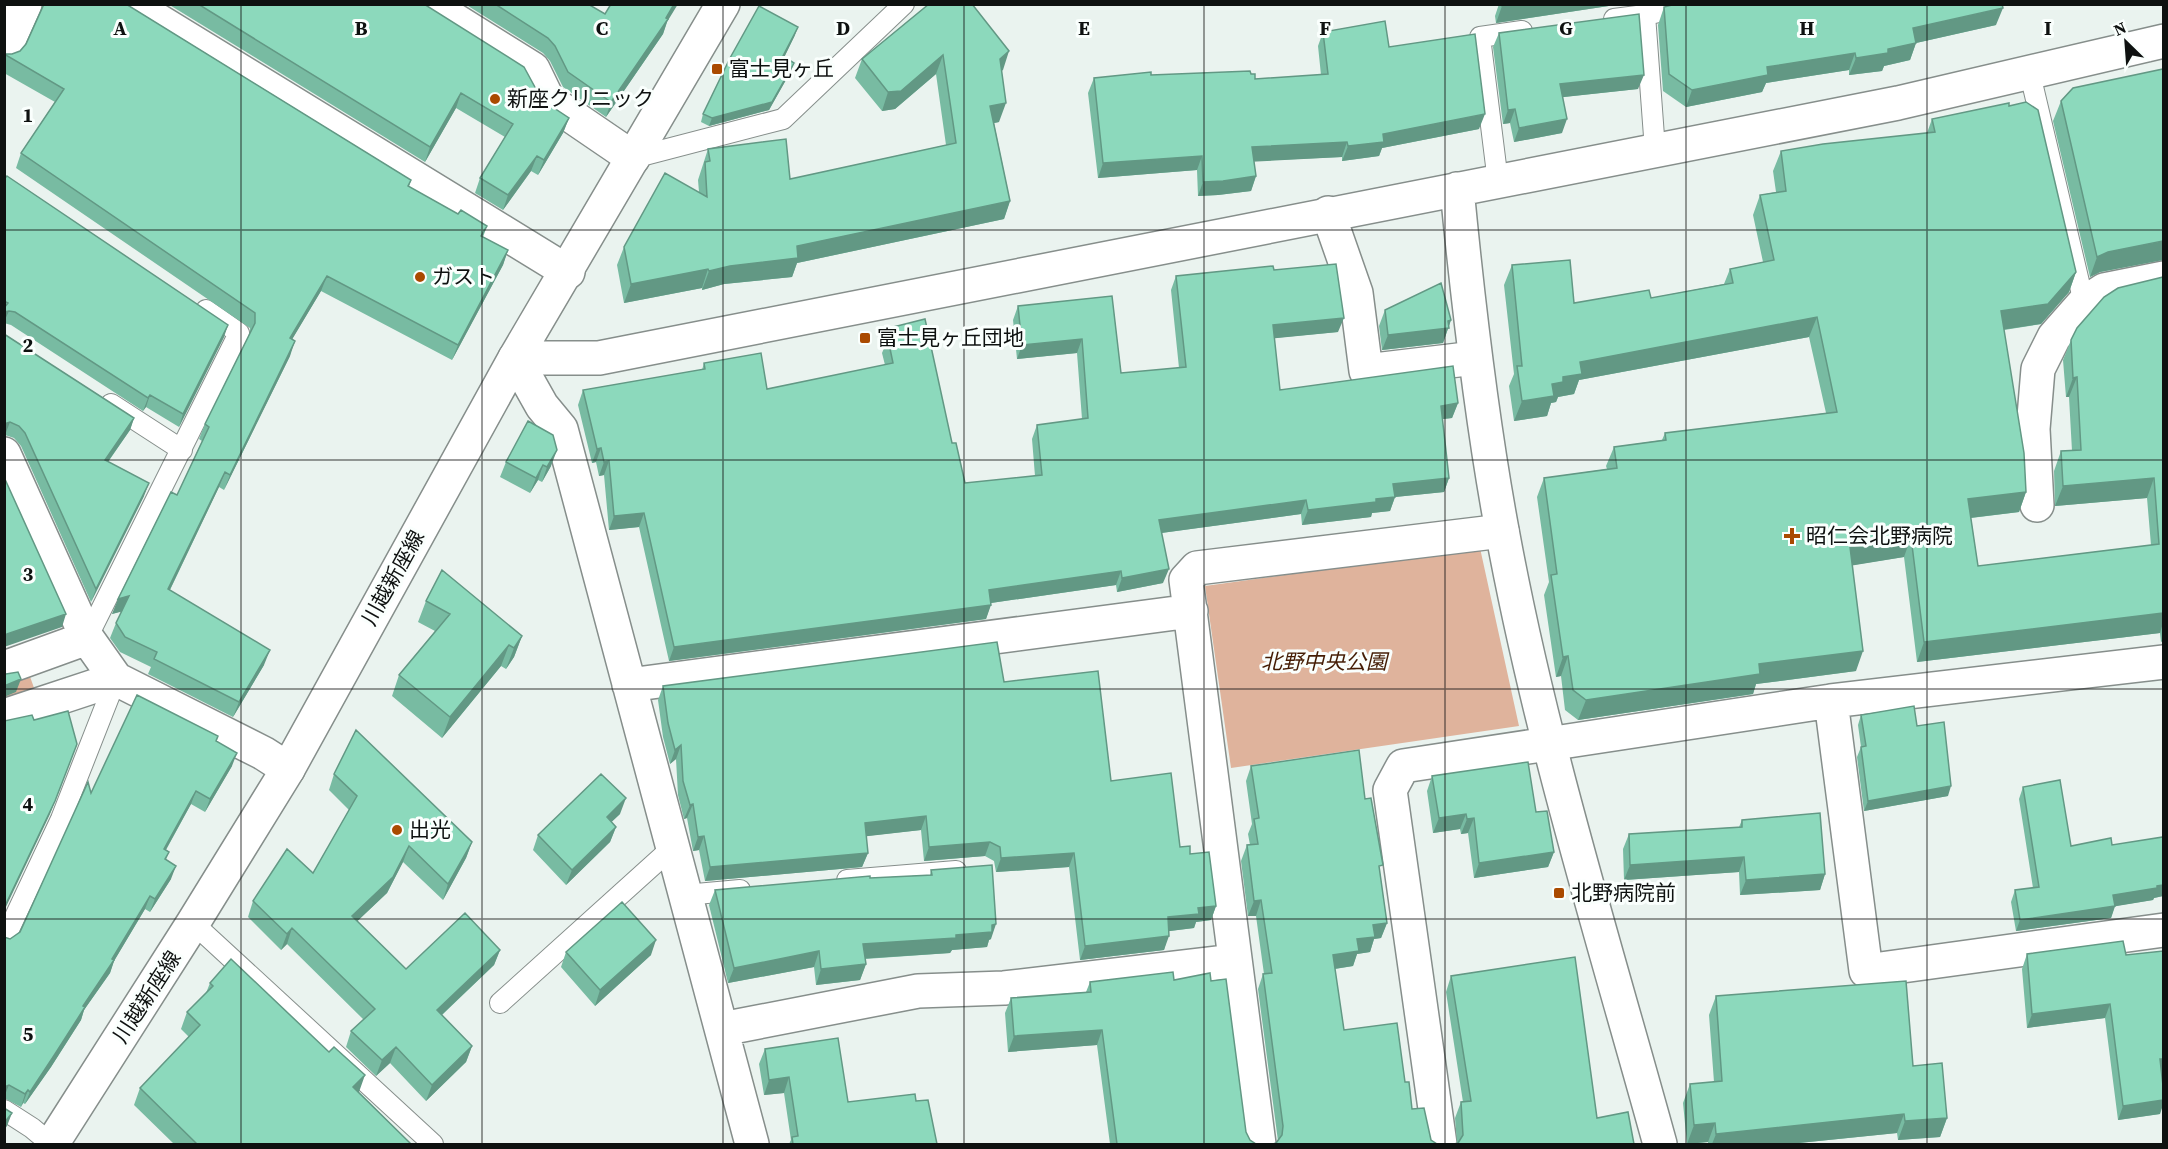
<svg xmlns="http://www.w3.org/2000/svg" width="2168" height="1149" viewBox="0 0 2168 1149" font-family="'Source Serif 4','Noto Sans JP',serif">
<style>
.green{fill:#dfb39c}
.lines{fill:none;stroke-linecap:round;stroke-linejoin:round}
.lane-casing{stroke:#868e8b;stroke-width:22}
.street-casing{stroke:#868e8b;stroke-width:36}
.secondary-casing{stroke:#868e8b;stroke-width:36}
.lane{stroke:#fff;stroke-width:20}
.street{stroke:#fff;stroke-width:33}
.secondary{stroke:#fff;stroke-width:33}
.wall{fill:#78bba2}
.shaded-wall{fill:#629884}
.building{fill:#8cd9bc;stroke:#629884;stroke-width:1.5}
.grid{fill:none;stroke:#0e1110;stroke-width:1.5;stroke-opacity:0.55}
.poi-dot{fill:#aa4a00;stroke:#fafffd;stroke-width:2}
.labels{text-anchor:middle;stroke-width:6;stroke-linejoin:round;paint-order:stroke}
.poi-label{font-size:21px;fill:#0e1110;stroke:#fafffd;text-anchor:start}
.street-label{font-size:21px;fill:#0e1110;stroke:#fafffd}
.park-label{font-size:21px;font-style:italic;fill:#441c04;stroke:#fafffd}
.grid-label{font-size:20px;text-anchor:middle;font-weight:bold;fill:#0e1110;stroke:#fafffd;stroke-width:6;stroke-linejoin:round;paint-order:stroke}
</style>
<rect width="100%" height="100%" fill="#eaf3ef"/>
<!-- green -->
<path class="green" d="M1480,548L1519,726L1231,768L1205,586Z
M28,671L38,699L5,707V680Z"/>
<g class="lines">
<defs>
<path id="lane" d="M1614,19L1645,15
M2030,74L2084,303
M1655,150L1645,15L1696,4
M633,158L783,119L904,4
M1498,182L1480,37L1522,31
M111,404L182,450
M87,638L239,333L206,310
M847,880L956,871
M685,895L740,890
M193,923L433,1144
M4,940L61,819L116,679
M500,1003L663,856L673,851
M4,1110L32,1128L51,1144"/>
<path id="street" d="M131,4L568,272
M429,4L533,69L548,100L633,158
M4,51L25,4
M1328,213L1356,293L1366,371L1475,358
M515,358L542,406L561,429L752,1144
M4,454L87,638L116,679L263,753L288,769
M2037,505L2033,429L2038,369L2054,337L2084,303L2104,290L2164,278
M4,668L87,638
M629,685L1191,611
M1831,701L2164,662
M4,716L116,679
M722,1029L918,991L1004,988L1235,961
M1259,1144L1186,580L1197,568L1502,531
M1440,1144L1390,790L1403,766L1831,701L1866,971L2164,930"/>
<path id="secondary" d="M1457,189C1468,303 1481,417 1502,530C1540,738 1604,941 1660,1144
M515,358H599L1898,103L2164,41
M52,1144L193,923L288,769L515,358L723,4"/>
</defs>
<!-- lane casing -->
<use href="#lane" class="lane-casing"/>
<!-- street casing -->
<use href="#street" class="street-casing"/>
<!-- secondary casing -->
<use href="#secondary" class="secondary-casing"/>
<!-- lane -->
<use href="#lane" class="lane"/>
<!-- street -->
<use href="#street" class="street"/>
<!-- secondary -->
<use href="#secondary" class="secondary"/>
</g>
<!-- wall -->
<path class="wall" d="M43,4H126L411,180L409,187L458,214L487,226L483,237L508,250L503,265L452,360L321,291L292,339L290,356L224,490L219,487L170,590L264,665L233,717L148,674L151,667L120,652L110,638L116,623L122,611L112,614L177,495L202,441L199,439L205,424L250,334V328L16,168L21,153L55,102L4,73V54H12L20,51L26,44L43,8Z
M168,4H424L542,100L569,118L563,133L538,175L531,171L503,210L475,193L480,178L505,137L456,108L425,162Z
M465,4H588L605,14L667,22L663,34L606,117L563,87L550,61L543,53Z
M929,4L1003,70H1001L999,122L994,123L1010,201L1004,219L797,263L792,277L724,284L702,290V288L624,303L617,265L624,247L699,192L698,180L708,149L790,179L946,145L936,74L895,109L882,111L855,78L862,59Z
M1499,4H1622L1496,23L1495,16Z
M1664,7L1996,25L1916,43L1910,60L1884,66L1882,71L1849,75V70L1766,83L1762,92L1686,107L1663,91L1658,25Z
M1323,32L1389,47L1479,129L1382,148L1379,156L1342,161V157L1254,161L1256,176L1251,191L1218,195L1198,196L1197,170L1098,178L1088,93L1094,78L1151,75L1251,74L1255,79L1321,75L1318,46Z
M1499,33L1638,89L1563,97L1562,133L1514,142L1510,123L1503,124L1493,47Z
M795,35L784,57L791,71L769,110L709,126L701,122L703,114Z
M2061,101L2161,260L2100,272L2090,277L2053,121Z
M1932,119L2076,272L2069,292L2041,324L2004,330L2026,492L2019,512L1971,518L1978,566L2151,545L2147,498L2055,506L2054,471L2061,451H2072L2069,397H2066L2063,360L2071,340L2163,277V641L2161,642L2160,633L1917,662L1904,557L1853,565L1856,671L1756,684L1753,694L1578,720L1565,710L1561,676L1556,677L1544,595L1549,582L1537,497L1544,478L1607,469L1606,466L1614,447L1662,440L1665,433L1826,413L1809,337L1579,380L1574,394L1558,397L1556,402L1551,403L1547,416L1514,421L1509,386L1514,374L1504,285L1512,265L1574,303L1651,298L1724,284L1730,269L1763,262L1753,215L1760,195L1776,192L1773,171L1781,151L1927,133Z
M4,178L224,337L179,427L146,407L143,411L11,325L4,323Z
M1274,270L1338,332L1274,338L1280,390L1458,403L1452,418L1442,419L1449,478L1444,492L1395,497L1390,511L1372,513L1371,517L1302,525L1301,514L1161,533L1163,583L1117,592L1116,585L991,603L986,619L669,661L639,527L609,530L604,475L599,476L596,462L592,463L578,405L583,390L702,370L704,363L767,389L885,365L882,353L893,327L952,443L965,483L1035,476L1032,439L1037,425L1082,419L1077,353L1017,359L1013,320L1018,306L1112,296L1121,373L1179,368L1171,290L1176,276Z
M1385,310L1451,320L1443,343L1382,350L1379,326Z
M4,334L134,418L130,430L108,462L144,496L91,602L21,446L14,438L5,435Z
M506,462L551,466L542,482L538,480L530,493L500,477Z
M426,601L522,636L514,657L506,669L501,666L442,738L392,696L399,675L435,631L418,622Z
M1004,682L1180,847L1190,854L1216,906L1211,920L1196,922L1194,928L1169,931L1164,950L1080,960L1069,867L996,872L994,861L985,856L924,861L921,830L866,836L868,853L862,867L705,881L699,850L693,851L687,818L684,819L678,795L676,759L670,764L663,737L658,700L663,686Z
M1861,715L1948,796L1864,811L1857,757L1861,747L1858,725Z
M217,742L232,766L205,812L191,804L166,850L169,852L166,860L171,879L150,912L145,909L114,961L110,973L84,1010L81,1020L51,1067L25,1104L23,1103L21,1107L4,1098V937L10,939L20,932L91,793Z
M1251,766L1365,799L1380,873L1387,923L1381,938L1374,939L1370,952L1357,954L1353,966L1335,969L1344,1030L1405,1082L1412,1109L1431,1140L1276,1143L1278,1141L1258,989L1263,974H1264L1256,916H1248L1241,861L1247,845H1250L1248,834L1252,824L1246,781Z
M334,774L472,842L466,858L443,900L403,862L387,893L357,921L406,969L500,950L494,965L442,1015L472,1046L466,1062L426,1101L390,1063L376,1076L346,1047L351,1031L364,1020L287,944L281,950L248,917L253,901L313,873L349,810L329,790Z
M1432,776L1536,812L1554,852L1548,867L1474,878L1468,833L1461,834L1460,829L1433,833L1427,791Z
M2023,787L2071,846L2112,845L2163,837V896L2154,898L2153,900L2115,906L2111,918L2016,931L2011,902L2015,890L2033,888L2019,799Z
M620,814L611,822L616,827L610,842L566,885L533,850L538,835Z
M1742,820L1825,874L1820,890L1740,895L1739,872L1624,880L1623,849L1629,834L1739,827Z
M931,870L991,939L989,940L987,947L952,950L950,953L865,959L866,964L860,980L816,985L814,967L728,983L709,905L715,890L870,878L930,875Z
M2163,951V1072L2162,1073L2160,1114L2118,1120L2105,1018L2027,1028L2022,969L2027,954L2126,955Z
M566,952L651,955L595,1006L561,967Z
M1451,976L1597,1118L1457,1143L1455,1118L1461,1102H1463L1446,992Z
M1174,980L1211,981L1246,1132L1250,1140L1256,1144H1110L1097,1045L1008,1052L1005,1013L1011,998L1086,992L1090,982Z
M210,983L359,1092L411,1144H174L134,1105L140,1088L189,1037L181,1029L187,1012L206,993Z
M1716,996L1913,1066L1947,1118L1940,1137L1898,1140L1897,1133L1789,1144H1708V1142L1687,1144L1683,1103L1690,1084L1714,1082L1709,1015Z
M765,1049L848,1102L916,1101L937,1144H789L791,1140L784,1093L764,1095L759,1064Z"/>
<!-- shaded-wall -->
<path class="shaded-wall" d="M674,4H678L667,22L663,34L606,117L611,102Z
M1515,4H1622L1496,23L1502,6Z
M2003,8L1996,25L1916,43L1910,60L1884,66L1882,71L1849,75L1856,58L1888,49L1913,28Z
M798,27L795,35L781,64L783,56Z
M1009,51L1003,70L993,77L1000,59Z
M1855,53L1849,70L1766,83L1762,92L1686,107L1692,90L1767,67Z
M943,55L936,74L895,109L882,111L888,92Z
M794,63L791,71L769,110L709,126L712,118Z
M1644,75L1638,89L1555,98L1560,84Z
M461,93L456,108L425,162L430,147Z
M1006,103L999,122L984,125L990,106Z
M1515,109L1510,123L1503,124L1508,110Z
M1485,114L1479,129L1382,148L1379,156L1342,161L1348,146L1383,134Z
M569,118L563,133L538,175L544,160Z
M1567,119L1562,133L1514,142L1519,128Z
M1347,142L1342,157L1247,162L1252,147Z
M537,156L531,171L503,210L508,195Z
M1202,156L1197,170L1098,178L1103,163Z
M1256,176L1251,191L1218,195L1198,196L1203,182Z
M1010,201L1004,219L797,263L792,277L724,284L702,290L709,271L797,246Z
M2163,241V260L2100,272L2090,277L2097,257L2108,252Z
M508,250L503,265L452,360L458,345Z
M708,269L702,288L624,303L631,284Z
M2076,272L2069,292L2041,324L1994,331L2001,311Z
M327,276L321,291L284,353L290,338Z
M9,311L4,322V312Z
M1817,317L1809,337L1579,380L1574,394L1558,397L1556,402L1551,403L1547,416L1514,421L1522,401L1563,377L1580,362Z
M1344,318L1338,332L1267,339L1273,325Z
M1451,320L1443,343L1382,350L1388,335Z
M228,325L224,337L179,427L183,414Z
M1082,339L1077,353L1017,359L1022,345Z
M295,341L290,356L224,490L230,475Z
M2077,377L2069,397H2066L2073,378Z
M150,395L146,407L143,411L148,398Z
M1458,403L1452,418L1435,420L1441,406Z
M134,418L130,430L100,473L105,460Z
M10,422L5,435L4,436V424Z
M601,448L596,462L592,463L597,449Z
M557,450L551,466L542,482L547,467Z
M609,461L604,475L599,476L604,462Z
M543,465L538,480L530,493L536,478Z
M225,472L219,487L163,604L168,589Z
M1449,478L1444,492L1395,497L1390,511L1372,513L1371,517L1302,525L1308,510L1376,499L1393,484Z
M2154,478L2147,498L2055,506L2063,486Z
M149,483L144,496L91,602L96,589Z
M2026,492L2019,512L1961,519L1968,499Z
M1306,500L1301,514L1154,534L1159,520Z
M644,513L639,527L609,530L614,516Z
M1911,537L1904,557L1843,567L1850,547Z
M1169,569L1163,583L1117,592L1122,578Z
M1121,571L1116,585L984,604L989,590Z
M129,596L124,611L112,614L118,599Z
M991,605L986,619L669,661L674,647Z
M2163,613V623L2160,633L1917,662L1924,642Z
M66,614L62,627L4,647V636L7,634Z
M522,636L514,657L506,669L514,648Z
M509,645L501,666L442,738L450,717Z
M270,650L264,665L233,717L239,702Z
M1863,651L1856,671L1756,684L1753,694L1578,720L1586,700L1759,664Z
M1568,656L1561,676L1556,677L1563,657Z
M21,679L16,692L4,697V686Z
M77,744L50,814L4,911V908Z
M681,745L676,759L670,764L675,750Z
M237,753L232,766L205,812L210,799Z
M1951,786L1948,796L1864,811L1868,801Z
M196,791L191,804L159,862L164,849Z
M626,798L620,814L601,832L607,817Z
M693,804L687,818L684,819L690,805Z
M1466,814L1460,829L1433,833L1439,818Z
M926,816L921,830L860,837L865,823Z
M1474,818L1468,833L1461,834L1467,819Z
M616,827L610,842L566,885L572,870Z
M704,836L699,850L693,851L698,837Z
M472,842L466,858L443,900L448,884Z
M990,842L985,856L924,861L929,847Z
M409,846L403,862L387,893L346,932L352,916Z
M1554,852L1548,867L1474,878L1479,863Z
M868,853L862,867L705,881L710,867Z
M1074,853L1069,867L996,872L1001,858Z
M1744,857L1739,872L1624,880L1630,865Z
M176,866L171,879L150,912L155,899Z
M1825,874L1820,890L1740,895L1746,880Z
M2163,885V896L2154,898L2153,900L2111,907L2115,906L2111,918L2016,931L2020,920L2113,895Z
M150,896L145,909L114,961L110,973L84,1010L81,1020L51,1067L25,1104L30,1092Z
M1261,900L1256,916H1248L1254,901Z
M1216,906L1211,920L1196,922L1194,928L1162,932L1168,917L1198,908Z
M1387,923L1381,938L1374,939L1370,952L1357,954L1353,966L1327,970L1333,955L1357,939L1373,925Z
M996,924L991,939L989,940L987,947L952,950L950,953L858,959L863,944L956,935Z
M292,928L287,944L281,950L287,934Z
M1169,936L1164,950L1080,960L1085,946Z
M656,940L651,955L595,1006L600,990Z
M500,950L494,965L431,1025L437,1010Z
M819,951L814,967L728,983L734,968Z
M866,964L860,980L816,985L821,969Z
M2110,1004L2105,1018L2027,1028L2032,1014Z
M1102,1030L1097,1045L1008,1052L1014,1036Z
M472,1046L466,1062L426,1101L432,1085Z
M396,1047L390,1063L376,1076L382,1060Z
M2160,1059H2163V1072L2155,1073Z
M365,1075L359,1092L347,1104L353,1087Z
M789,1077L784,1093L764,1095L769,1080Z
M9,1085L4,1097V1087Z
M28,1090L23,1103L21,1107L25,1094Z
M2163,1100V1105L2160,1114L2118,1120L2123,1106Z
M12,1113L7,1126L4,1130V1123Z
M1904,1114L1897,1133L1789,1144H1712L1716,1134Z
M1947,1118L1940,1137L1898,1140L1905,1121Z
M1715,1123L1708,1142L1687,1144L1694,1125Z"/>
<!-- building -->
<path class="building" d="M44,4H126L411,180L408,186L458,214L461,210L487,226L481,236L508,250L458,345L327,276L290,338L295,341L230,475L225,472L168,589L270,650L239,702L154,659L157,652L125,637L116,623L129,596L118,599L171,492L177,495L209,427L205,424L255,323V313L21,153L64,89L4,54H12L20,51L26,44Z
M198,4H424L524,67L542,100L569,118L544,160L537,156L508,195L480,178L513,124L461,93L430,147Z
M495,4H588L605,14L611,4H674L666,18L668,19L611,102L568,72L555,46L548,38Z
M929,4H972L1009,51L1000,59L1006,103L990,106L1010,201L797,246L798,258L730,266L709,271L708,269L631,284L624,247L665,173L707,197L705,162L710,161L708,149L786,139L790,179L956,143L943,55L901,91L888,92L862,59Z
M1502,4H1515L1502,6Z
M1676,4H2002L2003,8L1913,28L1916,43L1888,49V53L1856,58L1855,53L1767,67L1768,75L1692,90L1669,74L1664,7Z
M759,6L798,27L783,56L794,63L772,102L712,118L703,114L730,58Z
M1639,14L1644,75L1560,84L1567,119L1519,128L1515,109L1508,110L1499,33Z
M1385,21L1389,47L1475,34L1485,114L1383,134L1384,142L1348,146L1347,142L1252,147L1256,176L1223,181L1203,182L1202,156L1103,163L1094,78L1151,72V75L1250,71L1251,74H1255V79L1328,74L1323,32Z
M2163,69V241L2108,252L2097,257L2061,101L2073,88Z
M2026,102L2038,110L2076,272L2048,304L2001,311L2024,453L2026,492L1968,499L1978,566L2159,544L2154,478L2063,486L2061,451L2081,450L2077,377L2073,378L2071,340L2077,328L2104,297L2118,288L2163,277V613L1924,642L1911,537L1850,547L1863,651L1759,664L1760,674L1586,700L1573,690L1568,656L1563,657L1551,575L1557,574L1544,478L1617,468L1614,447L1666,440L1665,433L1837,412L1817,317L1580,362L1582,374L1563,377V382L1552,384L1554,396L1522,401L1517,366H1522L1512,265L1570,260L1574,303L1649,290L1651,298L1733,283L1730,269L1774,260L1760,195L1786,191L1781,151L1823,144L1935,132L1932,119L2009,103V106Z
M7,176L228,325L183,414L150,395L148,398L15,312L9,311L4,312V308L8,303L4,301V178H5Z
M1336,264L1344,318L1273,325L1280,390L1453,366L1458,403L1441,406L1449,478L1393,484L1395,497L1376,499V502L1308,510L1306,500L1159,520L1169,569L1122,578L1121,571L989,590L991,605L674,647L644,513L614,516L609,461L604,462L601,448L597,449L583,390L705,369L704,363L761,353L767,389L893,363L888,339L896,337L893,327L925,319L952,443H956L965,483L1042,475L1037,425L1088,418L1082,339L1022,345L1018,306L1112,296L1121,373L1186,367L1176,276L1273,266L1274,270Z
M1441,283L1451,320L1448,321L1449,328L1388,335L1385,310Z
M4,334L134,418L105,460L149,483L96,589L25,433L19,426L10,422L4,424Z
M528,421L553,435L557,450L547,467L543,465L536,478L506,462Z
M4,477L66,614L7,634L4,636Z
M442,570L522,636L514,648L509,645L450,717L399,675L450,614L426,601Z
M997,642L1004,682L1098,671L1111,781L1171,773L1180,847L1190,846V854L1209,852L1216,906L1198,908L1199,914L1168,917L1169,936L1085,946L1074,853L1001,858L1000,847L990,842L929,847L926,816L865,823L868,853L710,867L704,836L698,837L693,804L690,805L683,781L681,745L675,750L668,723L663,686Z
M18,672L21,679L4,686V673L6,674Z
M137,695L218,736L216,741L237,753L210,799L196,791L164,849L169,852L165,859L176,866L155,899L150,896L112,959L114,960L83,1006L85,1007L55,1054L30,1092L28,1090L25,1094L9,1085L4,1087V937L10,939L20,932L88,782L91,793Z
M1914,706L1917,726L1944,722L1951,786L1868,801L1861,747L1866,746L1861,715Z
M68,711L77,744L55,801L4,908V721L32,715L34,720Z
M356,730L472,842L448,884L409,846L393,877L352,916L406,969L465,913L500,950L437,1010L472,1046L432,1085L396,1047L382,1060L351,1031L375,1009L292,928L287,934L253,901L287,849L313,873L357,796L334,774Z
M1359,750L1365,799L1371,798L1383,865L1379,866L1387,923L1373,925L1375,937L1357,939L1359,951L1333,955L1344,1030L1397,1023L1405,1082H1409L1412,1109L1424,1108L1431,1140L1437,1144H1273L1276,1143L1282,1135L1283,1126L1263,974L1272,973L1261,900L1254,901L1247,845L1258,844L1254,819L1259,818L1251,766Z
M1528,762L1536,812L1547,811L1554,852L1479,863L1474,818L1467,819L1466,814L1439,818L1432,776Z
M601,774L626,798L607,817L616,827L572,870L538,835Z
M2060,780L2071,846L2111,838L2112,845L2163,837V885L2157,886V888L2113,895L2115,906L2020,920L2015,890L2039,887L2023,787Z
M1820,813L1825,874L1746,880L1744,857L1630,865L1629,834L1742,827V820Z
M992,865L996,924L992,925V932L956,935V938L863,944L866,964L821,969L819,951L734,968L715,890L870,876V878L932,875L931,870Z
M622,902L656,940L600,990L566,952Z
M2123,941L2126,955L2163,951V1059H2160L2163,1086V1100L2123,1106L2110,1004L2032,1014L2027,954Z
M1575,957L1597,1118L1628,1112L1634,1144H1454L1458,1143L1463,1135L1461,1102L1471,1101L1451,976Z
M231,959L329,1052L334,1047L365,1075L353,1087L411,1144H197L140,1088L200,1025L187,1012L213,986L210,983Z
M1173,972L1174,980L1210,973L1211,981L1226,979L1246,1132L1250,1140L1256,1144H1117L1102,1030L1014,1036L1011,998L1091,992L1090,982Z
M1906,981L1913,1066L1942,1063L1947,1118L1905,1121L1904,1114L1716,1134L1715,1123L1694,1125L1690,1084L1722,1081L1716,996Z
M838,1038L848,1102L915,1094L916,1101L928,1100L937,1144H793L792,1137L798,1136L789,1077L769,1080L765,1049Z
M4,1108L12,1113L4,1123Z"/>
<!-- grid -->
<path class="grid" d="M241,4V1144M482,4V1144M723,4V1144M964,4V1144M1204,4V1144M1445,4V1144M1686,4V1144M1927,4V1144M4,230H2164M4,460H2164M4,689H2164M4,919H2164"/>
<!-- markers -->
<g class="poi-dot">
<rect x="711" y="63" width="12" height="12" rx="3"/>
<circle cx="495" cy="99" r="6"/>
<circle cx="420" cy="277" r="6"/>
<rect x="859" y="332" width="12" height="12" rx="3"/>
<path d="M1789 527h6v6h6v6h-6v6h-6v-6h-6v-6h6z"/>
<circle cx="397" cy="830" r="6"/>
<rect x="1553" y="887" width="12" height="12" rx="3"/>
</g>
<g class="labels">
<!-- poi labels -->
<g class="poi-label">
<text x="729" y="76">富士見ヶ丘</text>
<text x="507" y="106">新座クリニック</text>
<text x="432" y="284">ガスト</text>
<text x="877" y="345">富士見ヶ丘団地</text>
<text x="1806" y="543">昭仁会北野病院</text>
<text x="409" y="837">出光</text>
<text x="1571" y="900">北野病院前</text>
</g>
<!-- street labels -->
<g class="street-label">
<text transform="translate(393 578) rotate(-61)" y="7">川越新座線</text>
<text transform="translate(147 997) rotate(-57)" y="7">川越新座線</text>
</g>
<!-- park labels -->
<g class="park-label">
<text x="1324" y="669">北野中央公園</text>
</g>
</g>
<g class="grid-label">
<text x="120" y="35">A</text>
<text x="361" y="35">B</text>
<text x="602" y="35">C</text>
<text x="843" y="35">D</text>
<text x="1084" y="35">E</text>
<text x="1325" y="35">F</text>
<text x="1566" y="35">G</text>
<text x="1807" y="35">H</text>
<text x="2048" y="35">I</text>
<text x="28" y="122">1</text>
<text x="28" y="352">2</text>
<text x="28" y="581">3</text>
<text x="28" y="811">4</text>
<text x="28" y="1041">5</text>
</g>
<!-- border -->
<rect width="2168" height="1149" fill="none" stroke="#0e1110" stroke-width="12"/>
<!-- north arrow -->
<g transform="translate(2126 42) rotate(335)" stroke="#fafffd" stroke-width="4.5" paint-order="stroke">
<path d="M0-4.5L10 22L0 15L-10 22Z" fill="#0e1110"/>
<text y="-9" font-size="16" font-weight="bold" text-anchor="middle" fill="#0e1110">N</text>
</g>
</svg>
